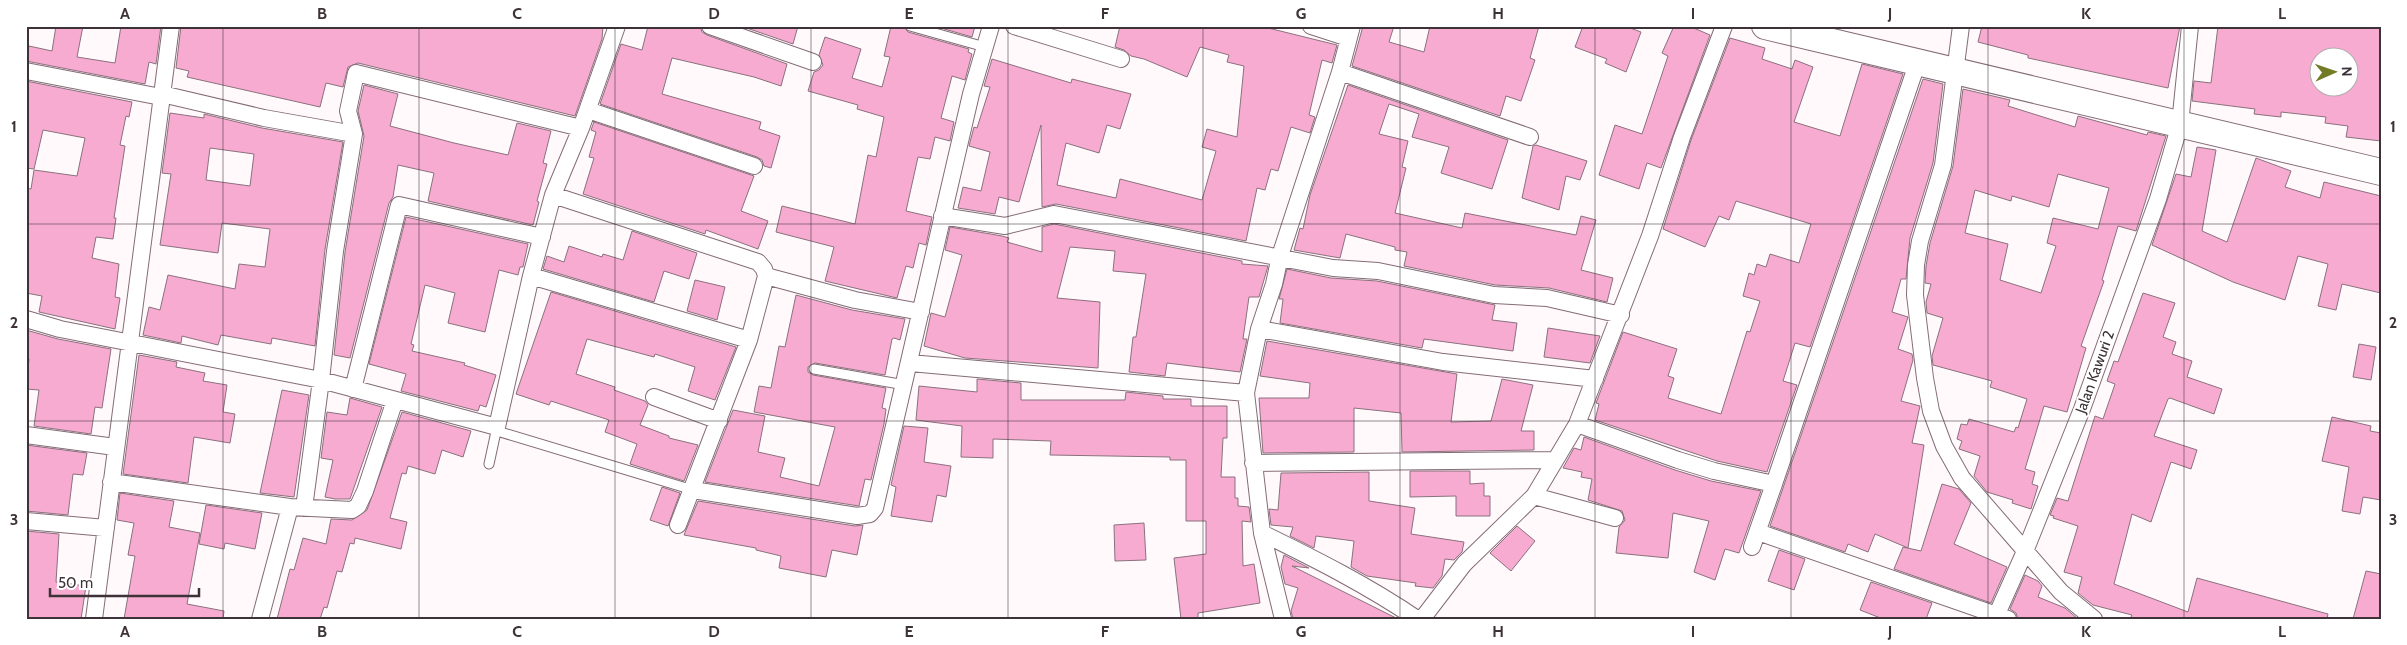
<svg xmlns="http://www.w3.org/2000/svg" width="2407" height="645" viewBox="0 0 2407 645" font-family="Cabin,sans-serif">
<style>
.building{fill:#f8abd1;stroke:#8a717d;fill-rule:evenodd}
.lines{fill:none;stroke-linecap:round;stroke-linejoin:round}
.service-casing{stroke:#846c77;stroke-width:11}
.minor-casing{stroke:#846c77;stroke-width:18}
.primary-casing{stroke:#846c77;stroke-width:28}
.service{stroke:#fff;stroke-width:9}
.minor{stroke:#fff;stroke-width:16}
.primary{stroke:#fff;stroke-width:26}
.grid{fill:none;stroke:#3d3237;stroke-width:1;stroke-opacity:0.55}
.labels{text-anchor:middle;stroke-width:4;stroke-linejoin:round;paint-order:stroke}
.street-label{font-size:15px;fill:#3d3237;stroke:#fff}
.neatline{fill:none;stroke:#3d3237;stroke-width:2}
.grid-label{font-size:16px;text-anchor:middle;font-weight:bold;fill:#3d3237}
</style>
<rect width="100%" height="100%" fill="#fff9fc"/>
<!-- building -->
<path class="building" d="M56,26H83L77,57L115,63L121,26H161L156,64L149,62L145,84L26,61L29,46L52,51Z
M181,26H603L602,39L575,116L358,63L348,67L343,87L326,83L320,107L187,77L189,71L176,68Z
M648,26H700L702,32L707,35L787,64L781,86L754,77L672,58L662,94L761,122L759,129L780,136L771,168L764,166L762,160L757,157L600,104L621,44L642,50Z
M741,26H798L793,44Z
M891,26H904L908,32L969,49L968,52L972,54L965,80L952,76L941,118L954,122L950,141L935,137L930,159L918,157L906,211L932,217L926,245L919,243L913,268L906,266L897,298L825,281L834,247L776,232L782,206L855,224L868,155L876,157L884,117L857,109L858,105L808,91L814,72L819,70L823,65L819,55L825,37L861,49L852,78L882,87L890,57L884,56Z
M934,26H975L972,37Z
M1120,26H1260L1337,45L1332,63L1322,60L1309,115L1315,117L1310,133L1291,127L1278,171L1271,169L1265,190L1257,188L1246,241L1056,204L1042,207L1041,125L1019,202L999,197L995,214L958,208L963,187L981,191L990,152L969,146L974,127L977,128L990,87L984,86L992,59L1071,83L1072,79L1131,94L1120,129L1107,125L1099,153L1066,143L1057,185L1116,198L1120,179L1202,200L1216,151L1202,147L1207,129L1237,137L1244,66L1227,62L1229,55L1200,47L1187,77L1144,59L1131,56L1124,50L1115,47Z
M1363,26H1394L1389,42L1424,52L1430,26H1539L1530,58L1535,60L1521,101L1506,96L1500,116L1352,66Z
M1583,26H1625L1641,32L1626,72L1605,63L1607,59L1575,47Z
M1674,26H1689L1710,35L1661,168L1647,163L1639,189L1599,175L1615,125L1642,134L1668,56L1662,53Z
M1982,26H2180L2168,88L2028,58V55L1978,42Z
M2218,26H2381V141L2346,137L2348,126L2325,123L2326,117L2281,112V117L2254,114L2255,109L2192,101L2194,81L2211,83ZM2320,58H2350V88H2320Z
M1730,38L1765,48L1762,59L1792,69L1795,60L1813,67L1794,122L1840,136L1862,64L1903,74L1810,347L1795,343L1783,381L1797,385L1767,472L1717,461L1595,420L1599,404L1596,403L1623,332L1677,349L1668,376L1674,378L1668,398L1721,414L1747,331L1750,332L1760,301L1743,296L1749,273L1754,275L1757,264L1766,267L1770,254L1799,263L1811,224L1736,201L1729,220L1719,216L1705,247L1663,229L1691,140Z
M1923,79L1943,84L1933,163L1910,238L1906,279H1901L1892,312L1908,317L1898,349L1912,354L1913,360L1901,401L1920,406L1912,443L1924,445L1908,548L1875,534L1868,552L1848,544L1845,552L1770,526Z
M26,81L132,102L129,117L126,116L120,145L125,146L114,218H116L113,239L96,237L92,258L119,264L115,297L120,298L115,329L39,312L42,296L26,293V188L31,189L34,170L77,176L85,138L43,130L34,169L26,168Z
M364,85L398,94L390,126L454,143L508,155L517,123L551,131L543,163L547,164L537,201L539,202L533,225L428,201L434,173L398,165L393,197L389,203L350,358L334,355L345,252L364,136L358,111Z
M1348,85L1508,140L1492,189L1441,173L1449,147L1412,137L1419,114L1389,104L1379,134L1408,141L1402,167L1406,168L1395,213L1462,228L1465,213L1576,235L1581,216L1596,220L1581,270L1613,278L1607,302L1549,288L1495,285L1404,266L1407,252L1395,250V247L1346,234L1340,258L1294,250L1300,228L1303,229L1310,195Z
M1963,89L2010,100L2008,106L2075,127L2078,116L2147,135L2148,132L2166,136L2136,231L2118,226L2102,280L2104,281L2081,346L2086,348L2067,412L2044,406L2025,469L2035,472L2032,484L2038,486L2031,509L2012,503L2013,500L1987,492L1974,476L1980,456L1959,449L1962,441L1957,439L1961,424L1967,425L1969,419L2014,432L2016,427L2018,428L2027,399L1990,387L1992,381L1933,365L1932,356L1943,318L1927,313L1926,302L1931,284L1925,283L1926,266L1930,243L1953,166ZM2058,174L2109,188L2098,229L2053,218L2047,243L2056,246L2041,293L2000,280L2008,244L1965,233L1975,190L2011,201L2012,196L2049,207Z
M170,113L204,118V114L262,128L343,142L325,249L315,346L272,338L271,344L221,335L218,345L182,336L181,343L143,335L149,307L160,310L168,275L235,289L239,264L265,267L270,229L222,223L218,253L160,245L171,174L162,173ZM210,148L254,154L250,186L206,180Z
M594,122L754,176L741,211L768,221L758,249L706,230L705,234L583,194L594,158L589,157L596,132L591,130Z
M1536,145L1587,161L1580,180L1566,176L1559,210L1522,198L1533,146Z
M2197,147L2216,150L2202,231L2227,242L2256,158L2291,171L2285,187L2320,198L2324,182L2381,196V293L2342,284L2336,310L2318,306L2328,264L2298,256L2285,300L2233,282L2152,245L2176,174L2191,177Z
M406,217L528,244L523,267H520L518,275L499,270L485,332L448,323L455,293L425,285L411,344L414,345L412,351L465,363L464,365L496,375L486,407L480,405L478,411L401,391L406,374L369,364Z
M1054,224L1242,261V264L1268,266L1259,297H1249L1243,339H1247L1240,372L1167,363L1165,376L1129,372L1133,337H1136L1146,274L1113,271L1115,251L1070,247L1057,298L1100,302L1098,368L965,358L924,346L931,313L945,317L962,255L945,250L950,227L1002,236L1009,238L1007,242L1042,252V227Z
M632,231L697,253L689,279L664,271L654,302L543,269L547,256L564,262L569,246L602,257L603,254L623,260Z
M1287,269L1331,278L1377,281L1495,305L1492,320L1517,323L1513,351L1424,339L1422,348L1280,323L1283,299H1279Z
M695,280L725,287L717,320L687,311Z
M551,292L736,347L715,400L688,391L695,367L655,354L654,357L587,339L576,374L615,387L614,390L645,401L648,405L640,425L669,436V438L698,445L684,481L630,464L637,444L605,432L609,420L551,401L549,405L516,394Z
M2143,293L2175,303L2163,337L2176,342L2172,354L2192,361L2187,377L2222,389L2214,414L2170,398L2168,399L2154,436L2197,450L2191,469L2171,462L2151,522L2132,514L2114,584L2188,612L2197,578L2328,614L2327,619H2130L2132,615L2093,605L2078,593L2082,577L2064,572L2078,526L2053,518L2054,516L2050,515L2057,498L2068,501L2095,416L2103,419L2115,384L2107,381L2114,361L2118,362Z
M796,295L852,310L905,319L900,340L894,338L892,339L885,375L815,363L808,367V372L813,375L886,388L882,408L886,409L884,424L871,480L865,479L859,506L705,482L733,410L765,416L758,452L785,458L780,477L819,486L835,427L754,412L759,386L771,388L779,346L785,347Z
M1548,328L1600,336L1590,363L1544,357Z
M26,330L58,339L111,349L102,408L95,407L91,434L34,426L39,390L26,389L29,359H26Z
M1267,341L1457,374L1451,422L1491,421L1502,379L1533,385L1521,431H1534V450L1402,452L1401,413L1354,408V452L1263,453L1259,398H1309L1310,383L1260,376Z
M2359,344L2376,347L2371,380L2353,377Z
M139,355L177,362L176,367L205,373L203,381L227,385L223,412L235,414L230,443L194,437L188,483L123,474Z
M977,379L1021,383V400H1125L1126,392L1163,396V399H1191V406H1227V438H1223L1221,477H1235V498H1238V506L1249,507L1251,522L1242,521L1243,566L1254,564L1260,603L1198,613V619H1181L1174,558L1206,554V521H1186V460H1170V457L1050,455L1051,441L993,439V458L961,457L962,426L916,420L919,386L977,392Z
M282,390L309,395L294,497L260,493Z
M350,398L382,407L350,499H335L325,497L333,460L321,458L327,412L347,415Z
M402,412L471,431L463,457L442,450L435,474L408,466L406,474L402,473L390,518L407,522L401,549L355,538L354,544L350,543L342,572L337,571L327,608L324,607L320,619H277L290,569L294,570L303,538L326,544L331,519L352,520L367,510Z
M2332,417L2371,426L2370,431L2381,433V500L2363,497L2360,514L2342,511L2349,467L2322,461Z
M904,426L928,428L924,462L951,466L946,497L937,495L932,522L891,516L896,487L891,485Z
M1584,437L1675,470L1711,481L1761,491L1739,553L1725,549L1715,580L1694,572L1709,521L1673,513L1668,558L1616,553L1619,527L1625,520L1622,511L1588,500L1592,479L1581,477L1582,472L1563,468L1574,448L1581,450Z
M26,445L87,453L83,475L73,474L68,515L26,511Z
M1410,471H1470V484L1484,483V496H1490V516H1456V496L1410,497Z
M1369,472V501L1415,508L1411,534L1464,542L1462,552L1454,560L1445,559L1442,576L1433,588L1415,586L1416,583L1367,576L1351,567L1354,541L1316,536L1314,548L1290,536L1293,527L1271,525L1269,509L1278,510L1281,473Z
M1942,484L1959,489L1971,503L1954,544L2007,567L1991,603L1894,569L1903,547L1921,551Z
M662,487L680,493L668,526L650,520Z
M120,493L174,501L169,527L200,533L187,604L224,611L223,619H124L135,556L128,555L134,523L117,520Z
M698,501L855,526L863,525L857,555L832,550L826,577L779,568L781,556L756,550V548L684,535Z
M206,505L262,513L255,549L225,543L224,549L199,544Z
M1144,523L1146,560L1115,561L1114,525Z
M1517,526L1535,541L1511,571L1490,553Z
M26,531L59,534L56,582L86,586L81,619H26Z
M1779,550L1805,559L1794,590L1768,581Z
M1284,555L1309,568L1292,566L1398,619H1293L1291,611L1298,588L1285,584L1281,567Z
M2366,571L2381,574V619H2353Z
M2025,575L2038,581L2042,586L2038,597L2065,608L2078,619H2018L2016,613L2010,609Z
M1871,582L1932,603L1926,619H1883L1860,610Z"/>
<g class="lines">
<defs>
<path id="service" d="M910,26L985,47
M814,369L905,385
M497,431L693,490
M489,464L497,427"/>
<path id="minor" d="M710,26L813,62
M1014,26L1121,59
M1311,26L1348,38
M1961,26L1943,165L1920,241L1916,265L1915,295L1925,378L1931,411L1944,446L1962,478L2061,592L2094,619
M26,71L161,97
M1340,72L1530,137
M162,94L264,118L354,134
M588,110L754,166
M553,195L758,262L764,269L766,276L855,300L921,312
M942,216L1005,226L1054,214L1333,268L1378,271L1494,295L1547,298L1621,315
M531,276L749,340
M26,319L60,329L321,380L497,427L531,276L553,195L581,128L617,26
M1259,329L1443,362L1595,379
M910,363L1246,393
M353,389L399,205L542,237
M654,397L719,421
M1577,424L1678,460L1714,471L1774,484L1917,64
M26,435L115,447
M1253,463L1554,460
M111,482L290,507L352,510L358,506L365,491L395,400
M693,490L857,516L870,514L875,508L971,94L991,26
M1534,496L1615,518
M304,508L321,380L335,251L354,134L348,111L356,73L581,128
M26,521L106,528
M678,525L749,340L766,276
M1758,532L2008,619
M1262,533C1315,559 1367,585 1417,619
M1752,547L1774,484
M1997,614L2026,549L2082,409L2158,199L2180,124L2190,26
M94,619L171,26
M260,619L290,507
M1283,619L1262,533L1246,393L1259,329L1274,284L1280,256L1340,72L1352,26
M1422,619L1464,564L1534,496L1577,424L1650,236L1682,137L1724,26"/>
<path id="primary" d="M1765,26L2381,172"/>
</defs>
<!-- service casing -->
<use href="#service" class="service-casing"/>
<!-- minor casing -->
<use href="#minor" class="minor-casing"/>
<!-- primary casing -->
<use href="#primary" class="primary-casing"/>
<!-- service -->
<use href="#service" class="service"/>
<!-- minor -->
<use href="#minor" class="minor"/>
<!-- primary -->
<use href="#primary" class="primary"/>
</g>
<!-- grid -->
<path class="grid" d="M223,26V619M419,26V619M615,26V619M811,26V619M1008,26V619M1203,26V619M1400,26V619M1595,26V619M1791,26V619M1988,26V619M2184,26V619M26,224H2381M26,421H2381"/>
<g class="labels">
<!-- street labels -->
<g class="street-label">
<text transform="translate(2095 372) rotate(-70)" y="5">Jalan Kawuri 2</text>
</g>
</g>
<!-- border -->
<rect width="2407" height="645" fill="none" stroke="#ffffff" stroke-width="55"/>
<!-- north arrow -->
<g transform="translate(2334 72) rotate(88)"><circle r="24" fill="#ffffff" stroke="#b1adaf"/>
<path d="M0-4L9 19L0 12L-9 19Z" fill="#747b25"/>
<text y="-8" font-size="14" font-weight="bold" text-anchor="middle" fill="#3d3237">N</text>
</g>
<!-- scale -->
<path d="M50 588v8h149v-8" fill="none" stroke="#3d3237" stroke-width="2.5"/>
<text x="58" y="588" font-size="15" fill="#3d3237" stroke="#ffffff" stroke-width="4" paint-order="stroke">50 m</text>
<rect x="28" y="28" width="2352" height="590" class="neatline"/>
<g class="grid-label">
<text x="125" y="19">A</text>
<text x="322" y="19">B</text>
<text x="517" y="19">C</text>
<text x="714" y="19">D</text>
<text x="909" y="19">E</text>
<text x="1105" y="19">F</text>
<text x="1301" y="19">G</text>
<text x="1498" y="19">H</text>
<text x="1693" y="19">I</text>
<text x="1890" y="19">J</text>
<text x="2086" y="19">K</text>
<text x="2282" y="19">L</text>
<text x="14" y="132">1</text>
<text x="2393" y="132">1</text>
<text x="14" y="328">2</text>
<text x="2393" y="328">2</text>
<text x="14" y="525">3</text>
<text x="2393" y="525">3</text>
<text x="125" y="637">A</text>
<text x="322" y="637">B</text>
<text x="517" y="637">C</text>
<text x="714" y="637">D</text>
<text x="909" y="637">E</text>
<text x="1105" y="637">F</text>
<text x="1301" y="637">G</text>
<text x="1498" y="637">H</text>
<text x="1693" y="637">I</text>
<text x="1890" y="637">J</text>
<text x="2086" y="637">K</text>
<text x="2282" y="637">L</text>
</g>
</svg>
